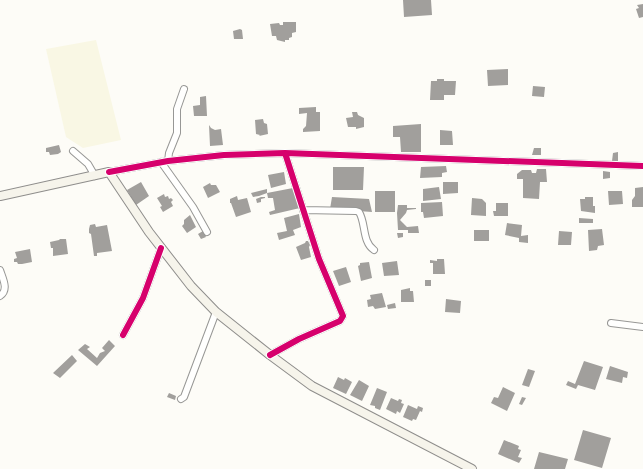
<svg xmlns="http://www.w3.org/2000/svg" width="643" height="469" viewBox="0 0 643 469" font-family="'Roboto Serif',serif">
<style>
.farmland{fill:#f9f7e4}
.building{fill:#a19f9c}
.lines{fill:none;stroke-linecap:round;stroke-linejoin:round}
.street-casing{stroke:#979795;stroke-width:8}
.secondary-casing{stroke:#8e8d8b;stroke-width:10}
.street{stroke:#fffffe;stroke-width:6}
.secondary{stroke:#f6f4eb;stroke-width:8}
.cycleway-casing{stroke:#fff;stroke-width:8}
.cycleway{stroke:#d6006c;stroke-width:6}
</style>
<rect width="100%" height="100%" fill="#fdfcf7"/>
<!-- farmland -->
<path class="farmland" d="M96,40L121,140L83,148L66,137L46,49Z"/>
<!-- building -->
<path class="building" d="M403,0H431L432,15L404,17Z
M643,4V17L639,18L636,9L639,8L637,5Z
M283,22H296V32L292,33V37L289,38V40H285V42L277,40L276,36H272L270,24L279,23L280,25H283Z
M240,29L242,30L243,39H234L233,31Z
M508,69V85L488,86L487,70Z
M437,79H444V81H456L455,95H444V100H430L431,81H437Z
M533,86L545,87L544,97L532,96Z
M206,96L207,116H194L193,106L200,105V97Z
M316,107V112H320V131L303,132V129L306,126L307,113L299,114V108Z
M352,112H357L358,115L364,118V127L356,129V127H348L346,118L353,117Z
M263,119L264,123L267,124L268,134L259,136L260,135L256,134L255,120Z
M421,124V152H401L400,137H393V126Z
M209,125L211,128L215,130L221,129L223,145L210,146Z
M440,130L452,131L453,145H440Z
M59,145L61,152L58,154L50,155L49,152H46V148Z
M534,148H541V155H532Z
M618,152V161H612L613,153Z
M446,166L447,172L442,173V177L420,178L421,167Z
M333,167H364L363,190H333Z
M537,169H546L547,182H540L539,199L523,198V179H517V174L522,170H531L532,173H536Z
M603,171L610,172V178L603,179Z
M284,172L286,184L271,188L268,175Z
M141,182L149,196L136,205L127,190Z
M443,182H458V193L443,194Z
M210,183L211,185H216L220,192L208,198L203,187Z
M439,187L441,199L423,201V189Z
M643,187V207H632V200L635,196V188Z
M293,188L300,208L270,215L269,212L275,210L273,198H268L267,193Z
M267,189V193L259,196L253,197L251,193Z
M375,191H395V212H375Z
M608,191H622L623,204L609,205Z
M164,194L165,197L168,196L169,199L171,198L173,200L171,202L173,206L163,212L160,207L162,206L157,198Z
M237,196L238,200L247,198L251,212L236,217L231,203H230V199Z
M261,197H265V198L261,199V202L257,203L256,199Z
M332,197L369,199L372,212L330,209Z
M585,197H593V206H595V213L581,211L580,199H585Z
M472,198L482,199L486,203V216L471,215Z
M442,202L443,216L424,218L423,212H421V203Z
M496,203H508V216H494L493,211H496Z
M398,205H407V208H416V209L407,210L406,213L400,220L407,227L418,226L419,233H408V230H398L397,213Z
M299,214L301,227L293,230L295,235L279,240L277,233L287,231L284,218Z
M190,215L196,227L187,233L182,226L184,224V220Z
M579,218L593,219V223H579Z
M507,223L522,225L521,236L528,235V243L519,242V238L505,235Z
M95,224L96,227L107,225L112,251L97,253V256H94L91,234L89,233V229L90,225Z
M602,229L604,245L598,246L597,250L589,251L588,230Z
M474,230H489V241H474Z
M203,231L206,237L201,239L198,234Z
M559,231L572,232L571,245H558Z
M397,233H403V237L398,238Z
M60,239H66L68,254L53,256V248H51L50,242L59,240Z
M306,241H308L310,245L309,247L311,257L301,260L296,247L305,243Z
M30,249L32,262L22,264H18L17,262H14V259L17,258L15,252Z
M437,259H444L445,274H433V263H430V260L437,261Z
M397,261L399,275L384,276L382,263Z
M369,262L372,278L361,281L358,266L360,265V263Z
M346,267L351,282L339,286L333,271Z
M425,280H431V286H425Z
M410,288V291H413L414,302H401V290Z
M382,293L386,307L375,309L373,306L368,307L367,300L371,299L370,295Z
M446,299L461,301L460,313L445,312Z
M395,303L396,308L388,309L387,305Z
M109,340L115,346L97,366L78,350L85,344L90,347L87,349L97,358L100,353L105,351L102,348Z
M72,355L77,361L60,378L53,373Z
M584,361L603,367L595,390L578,385L576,389L566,385L568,381L575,384Z
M610,366L628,372L627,378L623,377L622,383L606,379Z
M528,369L535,371L529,387L522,385Z
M338,377L344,380L345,378L352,382L346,394L333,388Z
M359,380L369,386L362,401L350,395Z
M503,387L515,393L507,411L491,403L494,397L498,398Z
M377,388L387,392L380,410L375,408V406L370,405Z
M169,393L176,396L175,400L167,397Z
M522,397L526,398L522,405L519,404Z
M391,398L398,401L399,399L402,400L401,403L404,404L400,413L397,411L396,414L386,409Z
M408,405L417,409L418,406L423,408L422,412L420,411L416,420L413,419L412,421L403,417Z
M583,430L611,438L602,468L574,460Z
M504,440L519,446L518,449L521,450L518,457L522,458L519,463L498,454Z
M539,452L568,459L565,469H534Z"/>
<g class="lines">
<defs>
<path id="street" d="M73,151L88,164L95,176
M168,161L169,153L177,133V109L184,89
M161,162L193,207L207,232
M109,172L168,161L224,155L285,153L643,166
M303,210L356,211L359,212C366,223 362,242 374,250
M0,270C3,279 9,290 0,296
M611,323L643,327
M123,335L143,298L161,248
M270,355L299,339L340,321L343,316L319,259L285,153
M181,399L184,397L216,312"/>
<path id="secondary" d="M0,196L109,172L149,232L191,286L216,312L270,355L312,386L472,469"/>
</defs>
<!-- street casing -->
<use href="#street" class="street-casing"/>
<!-- secondary casing -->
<use href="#secondary" class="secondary-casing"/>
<!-- street -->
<use href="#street" class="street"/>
<!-- secondary -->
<use href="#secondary" class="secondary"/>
<defs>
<path id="cycleway" d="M109,172L168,161L224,155L285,153L643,166
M123,335L143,298L161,248
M270,355L299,339L340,321L343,316L319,259L285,153"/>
</defs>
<!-- cycleway casing -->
<use href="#cycleway" class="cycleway-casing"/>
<!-- cycleway -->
<use href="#cycleway" class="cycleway"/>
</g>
</svg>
